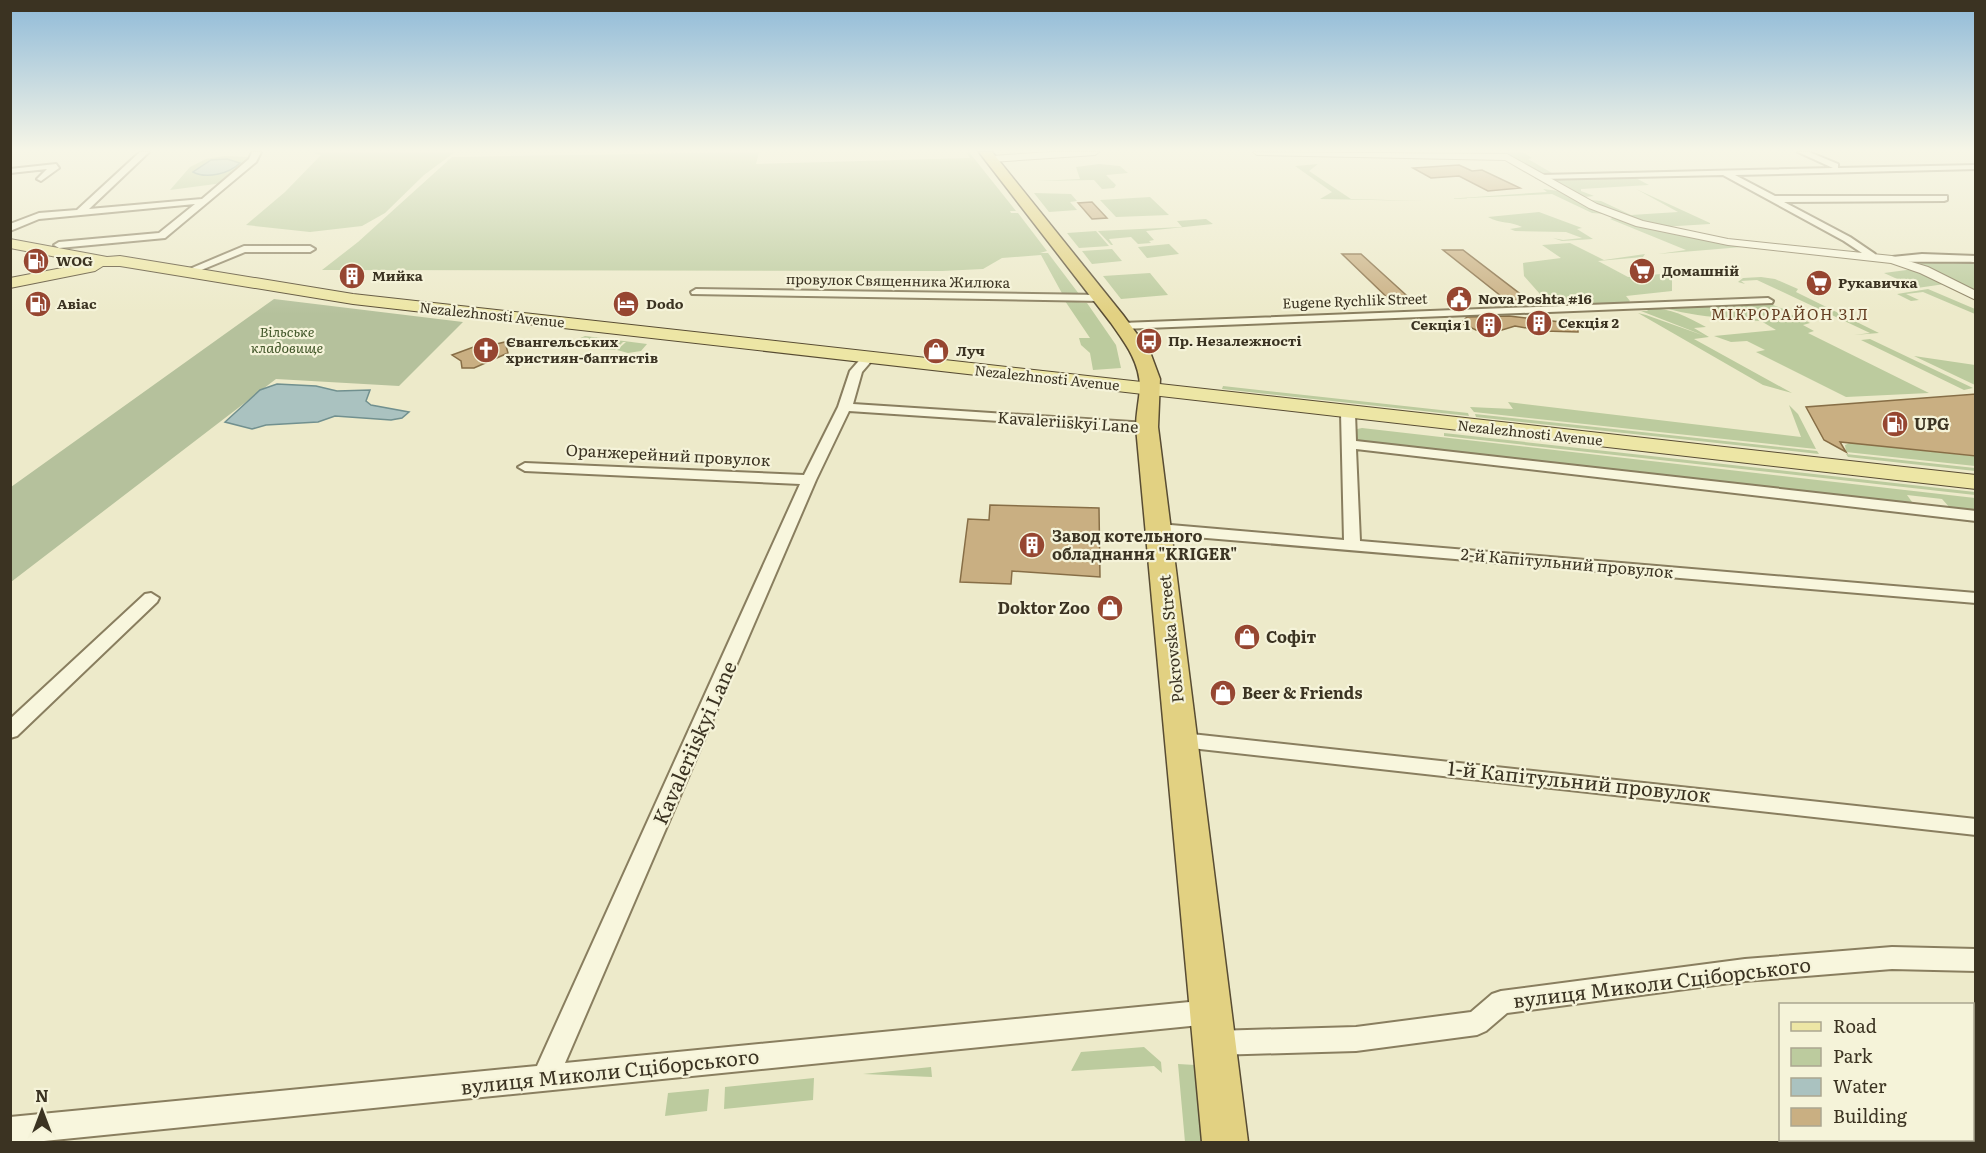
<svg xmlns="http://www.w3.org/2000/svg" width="1986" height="1153" viewBox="0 0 1986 1153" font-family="Literata,serif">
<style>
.green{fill:#bccb9e}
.cemetery{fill:#b5c19c}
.water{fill:#aac2c0;stroke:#71908f;stroke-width:1.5}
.building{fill:#c9af82;stroke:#876e46;stroke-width:1.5}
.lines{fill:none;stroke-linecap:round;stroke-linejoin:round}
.minor-casing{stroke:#897e5f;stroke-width:4}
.tertiary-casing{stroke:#897e5f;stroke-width:2}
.primary-casing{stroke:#584c33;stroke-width:2}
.trunk-casing{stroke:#584c33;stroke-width:3}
.minor{fill:#f8f6dd;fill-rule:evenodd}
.tertiary{fill:#f8f6dd;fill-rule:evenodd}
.primary{fill:#ede6a5;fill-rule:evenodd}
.trunk{fill:#e2d182;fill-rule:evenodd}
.labels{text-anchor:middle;stroke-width:4.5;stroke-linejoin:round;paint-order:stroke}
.far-poi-label{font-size:14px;font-weight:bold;fill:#3b3322;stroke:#f5f3d9;text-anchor:start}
.far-street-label{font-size:14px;fill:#3b3322;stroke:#f5f3d9}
.far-park-label{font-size:14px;font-style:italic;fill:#415629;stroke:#f5f3d9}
.far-neighbourhood-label{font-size:15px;letter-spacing:1.5px;fill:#653f23;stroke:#f5f3d9}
.street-label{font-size:16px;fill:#3b3322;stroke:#f5f3d9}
.poi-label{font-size:16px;font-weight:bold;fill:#3b3322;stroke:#f5f3d9;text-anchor:start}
.near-street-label{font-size:20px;fill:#3b3322;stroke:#f5f3d9}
</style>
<rect width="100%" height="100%" fill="#edeaca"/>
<!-- green -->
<path class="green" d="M317,152H455L424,175L385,213L362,226L310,232L246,225L285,192L321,155L315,154Z
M759,152L756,164L970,158L966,152H969L1016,211H1010L1011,213H1018L1047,251L1040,253H1048L1079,294L1064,297L1041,255L1002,258L983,269L942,271L322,270L358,242L452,157Z
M1504,152H1523L1532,158L1528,159L1552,173L1566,174H1541Z
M224,156L251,157L223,183L170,190L190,167L206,159Z
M1099,164L1120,166L1128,173L1106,175L1116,185L1114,188L1102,189L1094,180L1037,181L1080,179L1076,167Z
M1318,164L1309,171L1351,199L1425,201L1320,199L1332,192L1295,166Z
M1630,175L1649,185L1581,189V191L1594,196L1584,197L1551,179L1553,177Z
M1543,189L1559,191L1605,214L1592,213L1552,194L1446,199L1547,192Z
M1636,189L1710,223V224L1661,227L1608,209L1591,200L1601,201L1631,215L1678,212Z
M1034,193L1071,194L1077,201L1070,202L1077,210L1049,212Z
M1150,197L1169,215L1116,217L1100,200Z
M1539,212L1582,228L1577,229L1593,239L1562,241L1553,238L1563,240L1582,238L1566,232L1515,231L1510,229L1522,227C1511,221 1500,224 1488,217Z
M1615,217L1644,228L1639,225L1742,247L1658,254L1686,250L1610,219Z
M1206,219L1213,224L1146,231L1154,240L1149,241L1151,243L1138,244L1131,237L1109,239L1113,245H1111L1098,231L1182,227L1177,221Z
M1096,231L1109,246L1079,248L1067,233Z
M1570,243L1604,260L1645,254L1643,257L1598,261L1628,277L1672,273V291L1626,296L1630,301L1628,303C1604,307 1570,310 1547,302L1524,276L1523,263L1561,258L1542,245Z
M1169,244L1179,254L1147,258L1138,247Z
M1112,249L1122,261L1092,264L1082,251Z
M1914,261H1975V292Z
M1914,269L1945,284L1917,288L1884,273Z
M1150,273L1168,295L1121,299L1103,276Z
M1761,277L1775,279L1798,289L1796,292L1879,333L1854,335L1870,333L1757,280L1741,281L1745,284L1738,282L1743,278Z
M1928,289L1975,309V314L1923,292L1906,294L1919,300L1911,301L1897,294Z
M1065,301L1087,303L1116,345L1121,368L1093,370L1090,353L1081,345L1079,338H1090Z
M1768,303L1786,310C1750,323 1699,318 1665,308Z
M1645,308C1669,307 1686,316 1706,327L1694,328L1709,337L1694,339L1792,393L1763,385L1638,313L1646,315L1705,336L1641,311H1648Z
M1795,315L1810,323L1803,325L1814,331L1808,333L1929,393L1846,397L1756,352L1765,350L1747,341L1731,342L1714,336L1776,330L1761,321L1744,320Z
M585,336L647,344L641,351L628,353L617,350L626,342H623L615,350L585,348L577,343L576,340Z
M1870,339L1973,388L1964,390L1861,340Z
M1914,356L1975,365V385Z
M1223,386L1468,413L1469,416L1222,389Z
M1508,402L1801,437L1789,405L1798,414L1816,449L1474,412L1470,407L1513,409Z
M1475,414L1817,451L1819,454L1476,417Z
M1362,428L1975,498V513L1952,510L1942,499L1907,495L1915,506L1356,443L1357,429Z
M1444,433L1975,492V495L1444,436Z
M1850,443L1975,456V466L1846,452L1845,445Z
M1846,454L1975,468V471L1848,457Z
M1144,1047L1161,1062L1162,1073L1154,1066L1071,1071L1081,1052Z
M1178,1064L1195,1065L1202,1142H1185Z
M931,1067L932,1077L863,1074Z
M814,1078L813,1100L724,1109L725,1087Z
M1975,1087V1142H1799L1798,1140H1972L1973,1088Z
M709,1089L707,1111L665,1116L668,1093Z"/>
<!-- cemetery -->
<path class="cemetery" d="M274,299L463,322L399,386L276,379L11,582V487Z"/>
<!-- water -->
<path class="water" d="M227,159L240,163C229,174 206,179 193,172L211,160Z
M277,384L316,386L337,391L370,390L366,401L371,405L409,412L402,418L391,420L335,416L318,422L266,425L252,429L225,422L260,390Z"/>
<!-- building -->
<path class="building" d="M1459,165L1472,171L1482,170L1520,188L1488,191L1459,176L1431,178L1413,168Z
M1092,202L1107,218L1092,219L1078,203Z
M1443,250H1463L1527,299L1506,300Z
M1342,254H1361L1416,304L1395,305Z
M1509,316L1578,324V332L1544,331L1515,326L1502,330H1476L1461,323L1467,317Z
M487,342L492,345L505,342L508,353L474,368H462L461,361L452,355Z
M1976,394V456L1840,442L1846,452L1824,440L1806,407Z
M990,505L1099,508L1100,577L1012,571L1011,584L960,582L968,519L989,520Z"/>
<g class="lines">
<defs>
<path id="minor" d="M140,152H149L89,209L202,199L249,159L252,152H261L256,162L165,238L59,248L54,245L59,242L159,233L195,204L39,219L10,231V224L39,213L77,210Z
M1798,152H1809L1838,164V168L1976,165V169L1735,175L1775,196H1947V200L1944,201L1784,202L1850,237L1875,254V258L1871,259L1844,241L1723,175L1541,179L1537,177L1541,175L1833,168Z
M56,164L59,168L41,181L37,179L47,169L10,173V169Z
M244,246H310L315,249L310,252H245L189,275L180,273Z
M1922,254L1976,256V262C1963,261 1891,263 1887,260L1892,257Z
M696,289L1101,295L1106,298L1101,301L692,294L691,292Z
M1768,298L1773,301L1772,303L1122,329L1116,326L1122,323Z
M868,354L874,358L862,372L853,404L1147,423L1154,427L1147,431L849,411L816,480L565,1063L1210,1000L1219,1004L1223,1012L1219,1020L1210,1024L34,1142H10V1117L537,1066L800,484L525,471L518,467L525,463L804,475L838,407L850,371L864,355Z
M1348,409L1355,413L1356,441L1976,511V521L1356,449L1360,541L1976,593V603L1159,534L1151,529L1159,524L1344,540L1341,413Z
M151,593L159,598L157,602L17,736L10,738V719L145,594Z
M1182,733L1976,819V835L1182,747L1175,745L1172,740L1175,735Z
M1892,947L1976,949V971L1892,969L1745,981L1507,1013L1486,1031L1477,1035L1356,1051L1214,1055L1205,1052L1201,1043L1205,1034L1214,1031L1356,1027L1471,1012L1492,994L1501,991L1745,959Z"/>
<path id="tertiary" d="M1051,152H1099L1095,155L991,162L986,159L991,156Z
M1253,152L1507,154L1597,204L1643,221L1728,239L1892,256L1928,267L1976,291V300L1920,273L1891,263L1728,245L1636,226L1589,208L1505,160L1257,155Z"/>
<path id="primary" d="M10,239L107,257L120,256L353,294L1976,475V489L353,304L120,266H103L95,271L10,288V278L88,263L10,248Z"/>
<path id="trunk" d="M979,152H992L1123,315L1150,352L1160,379L1158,427L1248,1142H1202L1136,427C1136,414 1139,401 1140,388C1140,362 1125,343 1111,323Z"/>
</defs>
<!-- minor casing -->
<use href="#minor" class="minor-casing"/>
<!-- tertiary casing -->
<use href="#tertiary" class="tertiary-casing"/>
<!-- primary casing -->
<use href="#primary" class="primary-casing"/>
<!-- trunk casing -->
<use href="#trunk" class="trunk-casing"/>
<!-- minor -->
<use href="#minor" class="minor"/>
<!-- tertiary -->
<use href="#tertiary" class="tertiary"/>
<!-- primary -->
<use href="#primary" class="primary"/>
<!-- trunk -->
<use href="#trunk" class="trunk"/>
</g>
<!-- sky -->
<linearGradient id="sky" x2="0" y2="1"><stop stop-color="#8fbad8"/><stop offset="0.48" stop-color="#f7f6e7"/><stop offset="1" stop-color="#f7f6e7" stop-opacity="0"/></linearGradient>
<rect width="1986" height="314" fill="url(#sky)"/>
<!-- icons -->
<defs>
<symbol id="fuel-disc" viewBox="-11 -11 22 22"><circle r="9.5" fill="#964631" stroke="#f5f3d9"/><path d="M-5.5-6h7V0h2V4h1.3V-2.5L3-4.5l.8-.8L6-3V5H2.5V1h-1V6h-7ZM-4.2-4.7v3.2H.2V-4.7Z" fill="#fff"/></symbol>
<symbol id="supermarket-disc" viewBox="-11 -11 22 22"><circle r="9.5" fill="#964631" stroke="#f5f3d9"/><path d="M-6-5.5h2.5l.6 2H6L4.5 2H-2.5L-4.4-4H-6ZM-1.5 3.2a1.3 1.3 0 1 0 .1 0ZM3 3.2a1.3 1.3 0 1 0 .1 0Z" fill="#fff"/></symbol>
<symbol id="building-disc" viewBox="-11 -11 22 22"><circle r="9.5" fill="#964631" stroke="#f5f3d9"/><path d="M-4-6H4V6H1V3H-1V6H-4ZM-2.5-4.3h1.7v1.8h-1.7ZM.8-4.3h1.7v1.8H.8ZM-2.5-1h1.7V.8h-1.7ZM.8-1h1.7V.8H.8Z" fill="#fff"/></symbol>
<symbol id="civic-disc" viewBox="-11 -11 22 22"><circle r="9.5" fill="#964631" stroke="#f5f3d9"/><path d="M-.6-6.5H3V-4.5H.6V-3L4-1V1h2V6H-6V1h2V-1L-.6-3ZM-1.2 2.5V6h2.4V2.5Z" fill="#fff"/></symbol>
<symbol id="hotel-disc" viewBox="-11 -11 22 22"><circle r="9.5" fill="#964631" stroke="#f5f3d9"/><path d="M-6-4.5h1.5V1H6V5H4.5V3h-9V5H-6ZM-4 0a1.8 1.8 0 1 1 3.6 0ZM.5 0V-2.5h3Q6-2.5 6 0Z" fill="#fff"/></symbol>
<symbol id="bus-disc" viewBox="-11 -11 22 22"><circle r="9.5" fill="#964631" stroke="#f5f3d9"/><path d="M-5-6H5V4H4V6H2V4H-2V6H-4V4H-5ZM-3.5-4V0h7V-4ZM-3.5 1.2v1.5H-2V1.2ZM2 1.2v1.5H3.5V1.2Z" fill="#fff"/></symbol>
<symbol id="church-disc" viewBox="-11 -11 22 22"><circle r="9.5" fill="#964631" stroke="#f5f3d9"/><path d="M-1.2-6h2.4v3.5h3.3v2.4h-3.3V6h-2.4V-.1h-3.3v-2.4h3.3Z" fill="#fff"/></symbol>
<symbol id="shop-disc" viewBox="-11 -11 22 22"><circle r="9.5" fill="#964631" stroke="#f5f3d9"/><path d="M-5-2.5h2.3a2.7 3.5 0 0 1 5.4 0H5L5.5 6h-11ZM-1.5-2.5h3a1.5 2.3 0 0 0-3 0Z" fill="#fff"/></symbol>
</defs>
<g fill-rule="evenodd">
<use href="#fuel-disc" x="21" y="246" width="30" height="30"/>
<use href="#supermarket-disc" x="1627" y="256" width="30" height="30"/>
<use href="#building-disc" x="337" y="261" width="30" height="30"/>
<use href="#supermarket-disc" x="1804" y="268" width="30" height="30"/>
<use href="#civic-disc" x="1444" y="284" width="30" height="30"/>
<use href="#fuel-disc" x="23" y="289" width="30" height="30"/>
<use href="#hotel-disc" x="611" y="289" width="30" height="30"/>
<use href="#building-disc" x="1524" y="308" width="30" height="30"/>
<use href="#building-disc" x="1474" y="310" width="30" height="30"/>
<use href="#bus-disc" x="1134" y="326" width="30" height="30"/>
<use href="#church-disc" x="471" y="335" width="30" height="30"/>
<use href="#shop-disc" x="921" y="336" width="30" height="30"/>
<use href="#fuel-disc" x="1880" y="409" width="30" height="30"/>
<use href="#building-disc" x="1017" y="530" width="30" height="30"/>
<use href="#shop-disc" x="1095" y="593" width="30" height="30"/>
<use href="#shop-disc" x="1232" y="622" width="30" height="30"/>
<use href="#shop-disc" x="1208" y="678" width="30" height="30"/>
</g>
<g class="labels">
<!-- far-poi labels -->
<g class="far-poi-label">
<text x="56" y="266">WOG</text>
<text x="1662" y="276">Домашній</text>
<text x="372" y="281">Мийка</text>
<text x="1838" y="288">Рукавичка</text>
<text x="1478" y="304">Nova Poshta #16</text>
<text x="57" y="309">Авіас</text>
<text x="646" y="309">Dodo</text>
<text x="1558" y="328">Секція 2</text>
<text x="1470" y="330" text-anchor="end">Секція 1</text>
<text x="1168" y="346">Пр. Незалежності</text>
<text x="506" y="347">Євангельських<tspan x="506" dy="16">християн-баптистів</tspan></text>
<text x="956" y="356">Луч</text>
</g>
<!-- far-street labels -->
<g class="far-street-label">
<text transform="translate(898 281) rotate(1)" y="5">провулок Священника Жилюка</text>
<text transform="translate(1355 301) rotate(-2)" y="5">Eugene Rychlik Street</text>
<text transform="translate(492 315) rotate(6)" y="5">Nezalezhnosti Avenue</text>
<text transform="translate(1047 378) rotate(6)" y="5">Nezalezhnosti Avenue</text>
<text transform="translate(1530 433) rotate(6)" y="5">Nezalezhnosti Avenue</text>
</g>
<!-- far-park labels -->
<g class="far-park-label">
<text x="287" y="337">Вільське<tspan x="287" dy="16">кладовище</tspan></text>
</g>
<!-- far-neighbourhood labels -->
<g class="far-neighbourhood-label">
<text x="1790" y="320">МІКРОРАЙОН ЗІЛ</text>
</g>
<!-- street labels -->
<g class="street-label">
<text transform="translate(1068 422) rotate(4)" y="6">Kavaleriiskyi Lane</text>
<text transform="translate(668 455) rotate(3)" y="6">Оранжерейний провулок</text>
<text transform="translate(1567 563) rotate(5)" y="6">2-й Капітульний провулок</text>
<text transform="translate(1171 639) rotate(-96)" y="6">Pokrovska Street</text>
</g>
<!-- poi labels -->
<g class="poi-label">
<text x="1914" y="430">UPG</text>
<text x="1052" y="542">Завод котельного<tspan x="1052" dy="18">обладнання "KRIGER"</tspan></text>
<text x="1090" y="614" text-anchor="end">Doktor Zoo</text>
<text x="1266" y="643">Софіт</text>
<text x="1242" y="699">Beer &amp; Friends</text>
</g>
<!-- near-street labels -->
<g class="near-street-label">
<text transform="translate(695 743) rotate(-66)" y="7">Kavaleriiskyi Lane</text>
<text transform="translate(1579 782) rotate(6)" y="7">1-й Капітульний провулок</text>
<text transform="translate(1662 983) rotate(-7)" y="7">вулиця Миколи Сціборського</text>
<text transform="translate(610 1072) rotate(-6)" y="7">вулиця Миколи Сціборського</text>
</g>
</g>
<!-- border -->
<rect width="1986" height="1153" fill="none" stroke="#3b3322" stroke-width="24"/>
<!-- legend -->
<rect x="1779" y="1003" width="195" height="138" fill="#f5f3d9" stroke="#aba690" stroke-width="1.5"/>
<rect x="1791" y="1022" width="30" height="9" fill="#ede6a5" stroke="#aba690" stroke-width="1.5"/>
<text x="1833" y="1033" font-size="18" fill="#3b3322">Road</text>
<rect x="1791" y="1048" width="30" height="18" fill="#bccb9e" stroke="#aba690" stroke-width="1.5"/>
<text x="1833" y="1063" font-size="18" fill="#3b3322">Park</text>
<rect x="1791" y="1078" width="30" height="18" fill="#aac2c0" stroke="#aba690" stroke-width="1.5"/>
<text x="1833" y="1093" font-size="18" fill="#3b3322">Water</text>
<rect x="1791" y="1108" width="30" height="18" fill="#c9af82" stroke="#aba690" stroke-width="1.5"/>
<text x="1833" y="1123" font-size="18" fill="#3b3322">Building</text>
<!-- north arrow -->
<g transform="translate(42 1111)" stroke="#f5f3d9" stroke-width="4.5" paint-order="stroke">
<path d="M0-4.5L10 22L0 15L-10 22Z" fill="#3b3322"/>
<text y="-9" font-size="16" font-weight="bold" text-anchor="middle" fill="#3b3322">N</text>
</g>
</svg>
